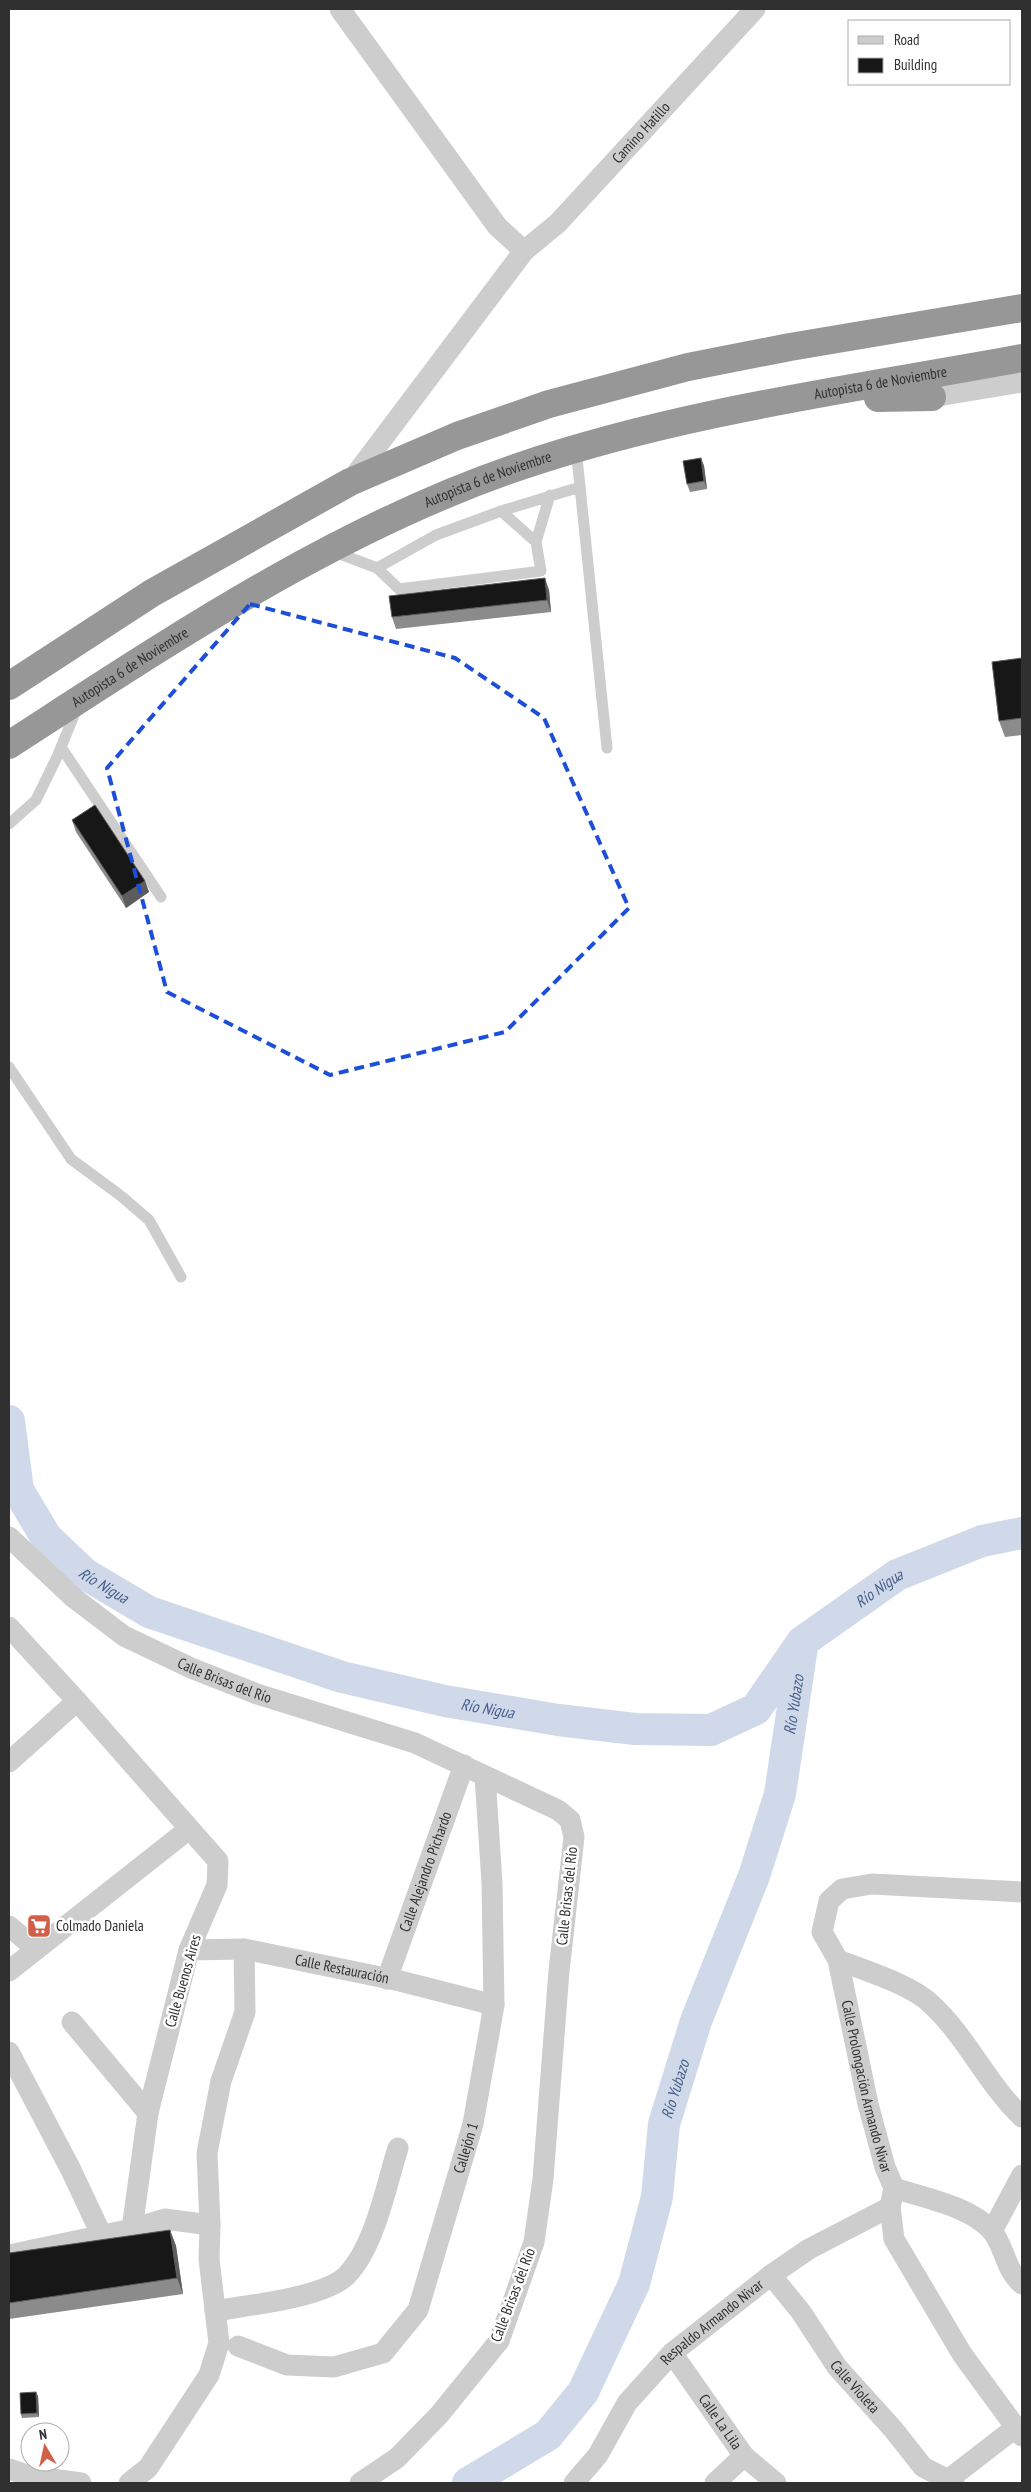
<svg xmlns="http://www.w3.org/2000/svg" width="1031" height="2492" viewBox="0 0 1031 2492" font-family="'PT Sans Narrow',sans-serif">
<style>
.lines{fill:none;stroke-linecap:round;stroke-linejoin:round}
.river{stroke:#cfd9e9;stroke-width:32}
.service{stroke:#cdcdcd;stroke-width:11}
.minor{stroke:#cdcdcd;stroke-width:21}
.motorway{stroke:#979797;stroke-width:28}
.wall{fill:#8b8b8b}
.shaded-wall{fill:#5d5d5d}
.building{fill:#171717;stroke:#5d5d5d}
.marked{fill:none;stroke:#1d4ed8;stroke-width:4;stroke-dasharray:10 6;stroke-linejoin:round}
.labels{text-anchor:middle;stroke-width:5;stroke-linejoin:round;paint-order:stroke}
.street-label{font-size:15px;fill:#303030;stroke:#fff}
.poi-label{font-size:15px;fill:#303030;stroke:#fff;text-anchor:start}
.water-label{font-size:16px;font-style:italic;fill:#47608a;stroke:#fff}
</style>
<rect width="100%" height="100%" fill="#fff"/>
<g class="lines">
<!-- river -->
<g class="river">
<path id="s1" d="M9,1421L18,1490L46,1537L85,1574L149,1612L342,1677L445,1701L558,1720L635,1729L711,1730L756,1709L802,1642L897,1575L982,1541L1022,1533"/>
<path id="s2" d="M468,2483L548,2435L583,2392L634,2284L657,2197L664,2124L696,2021L754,1876L780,1794L802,1647"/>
</g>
<!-- service -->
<path class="service" d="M576,448L607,748
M536,542L550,495
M332,551L377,568L399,589L541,571L536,542L501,511
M377,568L436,535L501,511L580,487
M61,747L161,897
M9,824L36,800L57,757L77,708
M9,1067L71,1159L121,1196L149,1220L181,1277"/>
<!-- minor -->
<g class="minor">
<path d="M340,9L497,226L524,251"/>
<path d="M932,397L1022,382"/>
<path id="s3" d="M350,482L524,251L558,223L755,9"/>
<path id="s4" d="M9,1537L74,1598L124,1636L191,1668L257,1694L415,1743L558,1810L570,1820L574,1837L559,1971L543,2179L534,2242L499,2341L439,2415L397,2458L360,2483"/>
<path d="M9,1627L77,1701L218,1861L217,1885L189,1950L148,2113L132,2229L9,2255"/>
<path d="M9,1762L77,1701"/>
<path id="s5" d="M1022,1892L872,1884L842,1889L829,1901L822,1932L838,1960L868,2104L885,2167L894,2188L890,2207L894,2239L962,2354L1022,2436"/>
<path d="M9,1926L36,1949"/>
<path id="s6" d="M189,1950L244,1949L400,1981L494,2005"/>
<path d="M838,1960C864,1970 912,1985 931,2004C967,2037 987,2084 1022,2117"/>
<path d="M9,1971L189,1829"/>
<path id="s7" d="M387,1979L464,1765"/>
<path d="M72,2022L148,2113"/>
<path d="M9,2052L71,2170L102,2236"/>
<path d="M894,2188C924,2198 970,2206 992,2231C1005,2247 1005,2270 1022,2284"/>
<path d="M210,2225L207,2153L221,2081L245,2012L244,1949"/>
<path d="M992,2231L1022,2175"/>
<path id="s8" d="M771,2275L801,2312L837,2367L893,2429L923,2467L954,2483"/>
<path d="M215,2311C247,2305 325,2298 347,2275C375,2246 386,2186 398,2148"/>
<path id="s9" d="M238,2346L287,2365L334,2367L383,2353L418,2310L473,2124L494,2005L492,1883L485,1776"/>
<path id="s10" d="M672,2353L744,2456L776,2483"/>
<path d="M9,2469L30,2476L81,2483"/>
<path d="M949,2479L1015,2428"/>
<path d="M129,2483L148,2468L209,2375L219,2343L209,2259L210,2225L165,2219L132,2229"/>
<path id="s11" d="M574,2483L598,2455L627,2403L672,2353L771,2275L809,2249L890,2207"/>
<path d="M715,2483L744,2456"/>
</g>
<!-- motorway -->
<g class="motorway">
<path d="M878,398L932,397"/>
<path d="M9,686L152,593L350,482L457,436L549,404L688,367L790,347L1022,308"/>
<path id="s12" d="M9,745C170,641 337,528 521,466C683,411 854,389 1022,358"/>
</g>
</g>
<!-- wall -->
<path class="wall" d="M701,458L704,466L707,489L690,492L687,484Z
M549,590L551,612L396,629L392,617Z
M1022,658V735L1005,737L999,721Z
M72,820L145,881L149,892L126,908L76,832Z
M170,2230L176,2246L183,2294L9,2319V2253Z
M38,2396L39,2417L22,2418L21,2414Z"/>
<!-- shaded-wall -->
<path class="shaded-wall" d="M701,458L704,466L707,489L704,481Z
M545,578L549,590L551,612L547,600Z
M145,881L149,892L126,908L122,896Z
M170,2230L176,2246L183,2294L177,2278Z
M36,2392L38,2396L39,2417L37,2413Z"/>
<!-- building -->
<path class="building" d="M701,458L704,481L687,484L683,461Z
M545,578L547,600L392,617L389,596Z
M1022,658V718L999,721L992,662Z
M95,805L145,881L122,896L72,820Z
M170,2230L177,2278L9,2303V2253Z
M36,2392L37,2413L21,2414L20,2393Z"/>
<!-- marked area -->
<path class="marked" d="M250,604L455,658L544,718L629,908L505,1032L330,1075L167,992L107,768Z"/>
<!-- icons -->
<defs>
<symbol id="supermarket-square" viewBox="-11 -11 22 22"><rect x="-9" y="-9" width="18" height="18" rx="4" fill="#d25f48" stroke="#fff"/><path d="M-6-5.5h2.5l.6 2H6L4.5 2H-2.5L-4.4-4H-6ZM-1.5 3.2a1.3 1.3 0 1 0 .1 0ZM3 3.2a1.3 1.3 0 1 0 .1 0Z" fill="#fff"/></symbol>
</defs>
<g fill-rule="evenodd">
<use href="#supermarket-square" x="25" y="1912" width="28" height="28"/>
</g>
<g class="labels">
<!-- street labels -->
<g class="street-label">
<text dy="5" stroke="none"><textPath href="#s3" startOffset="456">Camino Hatillo</textPath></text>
<text dy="5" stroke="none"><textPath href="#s12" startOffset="954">Autopista 6 de Noviembre</textPath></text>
<text dy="5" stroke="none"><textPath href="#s12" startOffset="549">Autopista 6 de Noviembre</textPath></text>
<text dy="5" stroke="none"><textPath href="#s12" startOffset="144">Autopista 6 de Noviembre</textPath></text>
<text dy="5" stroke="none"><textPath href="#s4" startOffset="262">Calle Brisas del Río</textPath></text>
<text dy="5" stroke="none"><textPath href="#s7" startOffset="114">Calle Alejandro Pichardo</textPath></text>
<text transform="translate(567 1896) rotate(-84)" y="5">Calle Brisas del Río</text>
<text dy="5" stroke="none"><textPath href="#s6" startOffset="155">Calle Restauración</textPath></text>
<text transform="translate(183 1981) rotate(-74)" y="5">Calle Buenos Aires</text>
<text dy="5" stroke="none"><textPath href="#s5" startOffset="392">Calle Prolongación Armando Nivar</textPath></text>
<text dy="5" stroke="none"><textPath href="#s9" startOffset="375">Callejón 1</textPath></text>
<text transform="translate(513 2295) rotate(-69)" y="5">Calle Brisas del Río</text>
<text dy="5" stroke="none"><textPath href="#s11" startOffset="214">Respaldo Armando Nivar</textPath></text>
<text dy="5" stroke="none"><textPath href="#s8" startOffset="140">Calle Violeta</textPath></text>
<text dy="5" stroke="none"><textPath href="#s10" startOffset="84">Calle La Lila</textPath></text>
</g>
<!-- poi labels -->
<g class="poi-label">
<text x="56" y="1931">Colmado Daniela</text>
</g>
<!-- water labels -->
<g class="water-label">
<text dy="6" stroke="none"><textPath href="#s1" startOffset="200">Río Nigua</textPath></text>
<text dy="6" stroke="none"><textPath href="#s1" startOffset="1055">Río Nigua</textPath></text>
<text dy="6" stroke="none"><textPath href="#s2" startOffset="872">Río Yubazo</textPath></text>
<text dy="6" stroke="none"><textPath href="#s1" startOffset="605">Río Nigua</textPath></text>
<text dy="6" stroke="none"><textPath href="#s2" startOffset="468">Río Yubazo</textPath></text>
</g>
</g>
<!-- border -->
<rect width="1031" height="2492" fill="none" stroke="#303030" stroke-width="20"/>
<!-- legend -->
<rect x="848" y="20" width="162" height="65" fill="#ffffff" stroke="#acacac"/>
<rect x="858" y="36" width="25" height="8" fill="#cdcdcd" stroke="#acacac"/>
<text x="894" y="45" font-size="15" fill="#303030">Road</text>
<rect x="858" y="58" width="25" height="15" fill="#171717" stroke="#acacac"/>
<text x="894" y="70" font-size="15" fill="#303030">Building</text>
<!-- north arrow -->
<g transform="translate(45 2447) rotate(351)"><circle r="24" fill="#ffffff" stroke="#acacac"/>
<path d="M0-4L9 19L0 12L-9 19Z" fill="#d25f48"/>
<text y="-8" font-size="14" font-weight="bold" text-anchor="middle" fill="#303030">N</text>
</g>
</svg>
